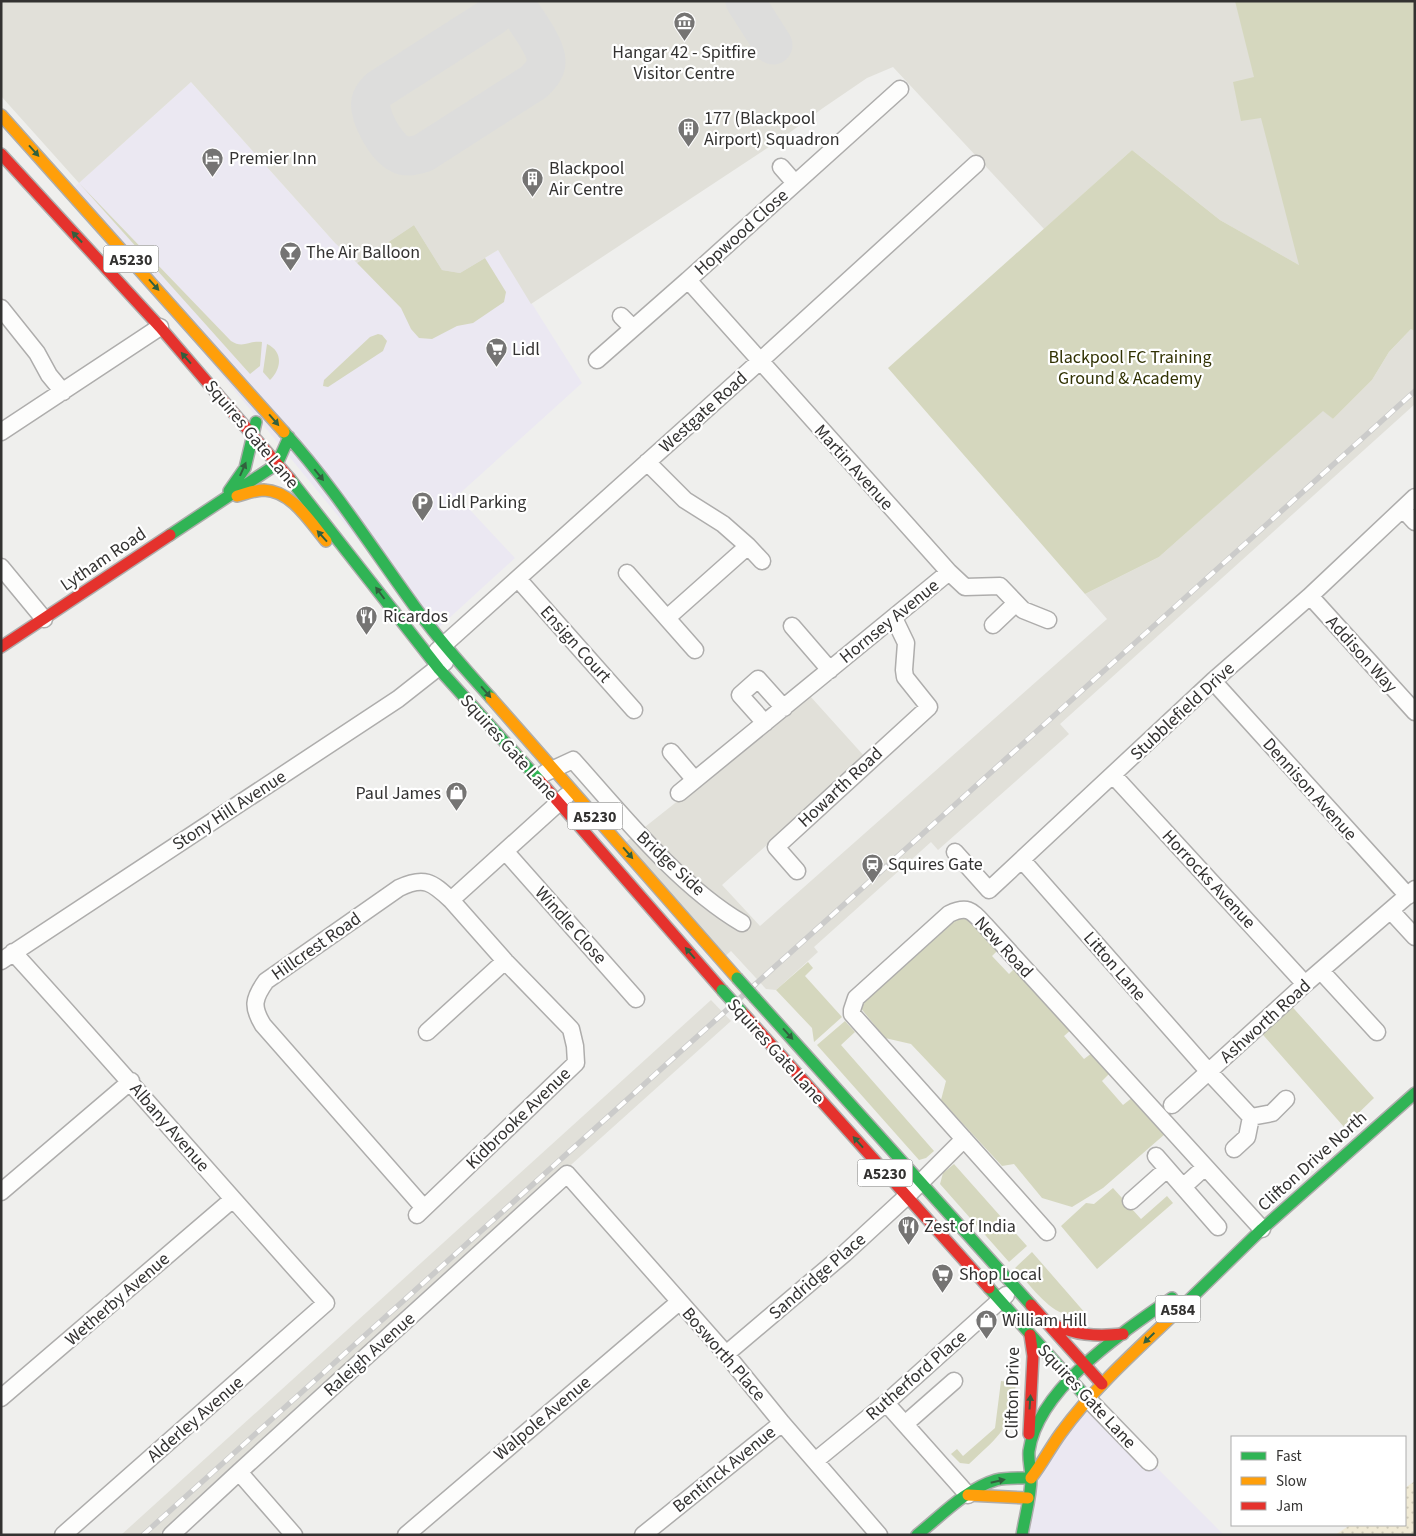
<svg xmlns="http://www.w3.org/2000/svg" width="1416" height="1536" viewBox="0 0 1416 1536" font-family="'Source Sans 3',sans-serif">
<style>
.commercial{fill:#ebe8f2}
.built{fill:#e1e0d9}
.green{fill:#d5d7be}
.sand{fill:url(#sand-dots)}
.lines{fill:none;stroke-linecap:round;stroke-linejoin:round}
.taxiway{stroke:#dddddc;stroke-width:39}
.street-casing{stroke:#aeadac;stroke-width:19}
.fast-casing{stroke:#aeadac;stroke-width:14}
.slow-casing{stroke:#aeadac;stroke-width:14}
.jam-casing{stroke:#aeadac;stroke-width:14}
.street{stroke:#fdfdfc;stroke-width:16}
.fast{stroke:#30b455;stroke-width:11}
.slow{stroke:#ff9f0a;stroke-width:11}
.jam{stroke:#e5322d;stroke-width:11}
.rail-casing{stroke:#cbcbca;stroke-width:5.5}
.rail{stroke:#fff;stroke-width:4;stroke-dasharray:11;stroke-linecap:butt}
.fast-bridge-casing{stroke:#aeadac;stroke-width:14;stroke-linecap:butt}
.fast-bridge{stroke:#30b455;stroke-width:11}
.oneway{fill:#32603e}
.labels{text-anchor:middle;stroke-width:4.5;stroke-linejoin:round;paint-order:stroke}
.shield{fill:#fff;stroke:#70706f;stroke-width:1}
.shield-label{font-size:16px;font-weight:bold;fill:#333231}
.poi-label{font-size:18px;fill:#333231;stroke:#fff;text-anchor:start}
.street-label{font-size:18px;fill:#333231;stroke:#fff}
.park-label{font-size:18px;fill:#313203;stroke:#fff}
</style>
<defs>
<pattern id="sand-dots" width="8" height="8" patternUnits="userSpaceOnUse" patternTransform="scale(1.25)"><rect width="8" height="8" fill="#f0ead5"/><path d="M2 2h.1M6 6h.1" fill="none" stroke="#cec9b7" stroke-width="1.8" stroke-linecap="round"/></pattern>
</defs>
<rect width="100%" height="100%" fill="#efefed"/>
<!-- commercial -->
<path class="commercial" d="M191,82L335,243L414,225L485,258L498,250L582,383L457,496L515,558L434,632L70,191Z
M1088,1399L1224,1535H1022L1031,1478Z"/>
<!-- built -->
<path class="built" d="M1,1H1415V404L1060,724L1069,734L938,850L931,842L814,947L818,952L776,990L766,989L731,951L721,960L621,846L810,696L865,757L722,885L760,926L1107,619L1085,594L1159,557L1323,410L1333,419L1372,380L1389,352L1411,329L1220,220L1132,150L1044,229L893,67L867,78L823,108L781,139L531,304L498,250L460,273L442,270L414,225L357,263L335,243L191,82L79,183L1,96Z
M711,1000L731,1021L159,1535H121Z"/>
<!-- green -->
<path class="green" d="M1235,1H1415V331L1411,329L1389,352L1372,380L1333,419L1323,411L1159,557L1085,594L888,368L1132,150L1220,220L1299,265L1261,118L1241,121L1233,82L1254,77Z
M79,183L231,341C243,349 250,340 262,342L260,366L250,374Z
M414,225L442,270L460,273L485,258L506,292L504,302L473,323L457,326L432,339L419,338L411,329L401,308L357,263Z
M378,334L382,335L387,341L383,351L328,387L323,386L324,380L370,337Z
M267,344C284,352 281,369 270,380L263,372Z
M967,917L998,950L992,956L1009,974L1015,968L1072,1029L1064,1036L1084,1059L1092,1053L1110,1073L1102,1081L1123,1105L1133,1097L1165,1134L1103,1188L1072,1207L1042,1198L1014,1164L1002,1166L941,1100L946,1081L911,1044L885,1038L859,1006L957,919Z
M808,962L813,968L805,976L842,1017L814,1042L812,1028L776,990Z
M1287,1001L1374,1098L1344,1127L1257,1028Z
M845,1021L855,1032L841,1045L934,1151L926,1158L919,1160L817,1045Z
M954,1164L1027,1246L1009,1262L940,1184L943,1173Z
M1113,1188L1141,1219L1167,1196L1173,1203L1097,1269L1061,1226L1086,1203L1094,1204Z
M1032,1252L1086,1314C1079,1314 1072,1315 1065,1314C1048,1310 1026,1281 1015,1268Z
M1001,1381L1016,1383C1011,1429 1001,1434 969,1464L960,1463L951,1454L957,1449L963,1456L995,1428Z"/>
<!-- sand -->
<path class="sand" d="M1415,1481V1535H1335L1350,1525H1405V1488Z"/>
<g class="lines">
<!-- taxiway -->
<path class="taxiway" d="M504,1L502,7L493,16L379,89C377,91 373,95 372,98C365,112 387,149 400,154C407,158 416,155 423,153L534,82C540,76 545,71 546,63C548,47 522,15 513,1
M745,1L773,45"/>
<defs>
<path id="street" d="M900,89L688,280L949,572L965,587L1000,586L1023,610L1048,620
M781,167L795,183
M1,308L37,353L49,375L63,392
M621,316L633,328
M597,360L688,280
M1,432L160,327
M647,462L685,500L723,524L748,546L762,561
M1403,509L1415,522
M1,567L44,619
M627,573L695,650
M518,579L634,710
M1310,596L1415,712
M667,618L748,546
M993,625L1016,603
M792,626L830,670
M437,651L760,361L976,164
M1213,681L1408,896
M765,723L740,695L758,679L784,708
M671,752L695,780
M545,773L573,760C622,815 679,886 742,923
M1113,775L1305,984
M679,793L949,572
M505,851L636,999
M955,852L989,890L1213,681L1310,596L1415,497
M1022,860L1209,1072L1251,1117
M797,871L776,847L929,707L905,677L904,670L906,643L894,618
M1391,911L1415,937
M13,952C119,1068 221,1187 326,1303L63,1535
M1,961L398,699L445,662
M1321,971L1377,1032
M427,1032L505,961
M1172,1105L1305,984L1415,889
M1234,1149L1247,1137L1251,1117L1272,1113L1286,1099
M1156,1156L1218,1227
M1183,1187L1205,1167
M1,1192L131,1081
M1131,1201L1167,1169
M424,1208L263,1025C252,1007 253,999 266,981L399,888C424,876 432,882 451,900L566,796
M417,1215L576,1063L575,1046L571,1029L505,961L451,900
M1047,1232L852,1014V1010L856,998L949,914C968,905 972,911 985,925L1262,1229
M726,1354L844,1254L906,1197L964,1139
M1,1398L233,1199
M1088,1399L1149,1462
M886,1403L968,1495
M905,1424L954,1381
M815,1461L886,1403L1006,1295
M239,1472L294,1535
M171,1535L239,1472L567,1174L726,1354L782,1423L879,1535
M406,1535L679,1302
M643,1535L782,1423"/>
<path id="fast" d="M284,432C333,486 372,548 415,607C438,639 464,668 491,698
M290,479L439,669L540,781
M229,491L245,468L256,422
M170,535L277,464L289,437
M755,998L1031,1305
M989,1288L1088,1399
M1185,1304L1262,1229L1415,1093
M917,1535C941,1516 966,1489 996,1480C1007,1477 1020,1478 1031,1478
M1022,1535C1025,1516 1031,1497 1031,1478C1031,1469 1028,1460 1029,1451C1038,1388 1123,1332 1172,1298"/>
<path id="slow" d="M1,115L284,432
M237,496C245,494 255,490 264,490C292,491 310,522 326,541
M491,698L737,978
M1031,1478C1042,1464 1050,1448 1061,1433C1096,1385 1142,1345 1185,1304
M968,1495L1028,1498"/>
<path id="jam" d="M1,154L160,327L290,479
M1,647L170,535
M540,781L722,990
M741,1011L989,1288
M1031,1305L1102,1384
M1049,1323C1076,1335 1094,1337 1123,1334
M1029,1434L1033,1356L1030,1335"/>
</defs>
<!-- street casing -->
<use href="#street" class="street-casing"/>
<!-- fast casing -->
<use href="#fast" class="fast-casing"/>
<!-- slow casing -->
<use href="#slow" class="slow-casing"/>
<!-- jam casing -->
<use href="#jam" class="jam-casing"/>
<!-- street -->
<use href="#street" class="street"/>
<!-- fast -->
<use href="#fast" class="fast"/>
<!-- slow -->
<use href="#slow" class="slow"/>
<!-- jam -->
<use href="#jam" class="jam"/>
<defs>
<path id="rail" d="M143,1535L1415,391"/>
</defs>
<!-- rail casing -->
<use href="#rail" class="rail-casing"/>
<!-- rail -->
<use href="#rail" class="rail"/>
<defs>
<path id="fast-bridge" d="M737,978L755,998
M722,990L741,1011"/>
</defs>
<!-- fast-bridge casing -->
<use href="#fast-bridge" class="fast-bridge-casing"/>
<!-- fast-bridge -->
<use href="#fast-bridge" class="fast-bridge"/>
</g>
<!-- one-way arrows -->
<defs><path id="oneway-solid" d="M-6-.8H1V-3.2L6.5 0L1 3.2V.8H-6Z" transform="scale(1.25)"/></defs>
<g class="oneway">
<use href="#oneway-solid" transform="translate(34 151) rotate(48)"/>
<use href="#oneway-solid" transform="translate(77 237) rotate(-133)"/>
<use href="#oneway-solid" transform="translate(154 285) rotate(48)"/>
<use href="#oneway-solid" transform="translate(186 358) rotate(-131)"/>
<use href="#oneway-solid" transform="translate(274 420) rotate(49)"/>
<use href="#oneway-solid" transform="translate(243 469) rotate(-66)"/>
<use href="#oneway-solid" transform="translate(319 475) rotate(51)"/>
<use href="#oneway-solid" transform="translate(322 536) rotate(-132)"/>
<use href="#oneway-solid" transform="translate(380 593) rotate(-127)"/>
<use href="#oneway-solid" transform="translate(486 692) rotate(49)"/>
<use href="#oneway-solid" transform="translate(628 853) rotate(49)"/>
<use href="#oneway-solid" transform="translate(690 953) rotate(-131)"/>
<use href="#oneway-solid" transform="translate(788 1034) rotate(48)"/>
<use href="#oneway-solid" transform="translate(858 1142) rotate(-132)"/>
<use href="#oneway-solid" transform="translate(1149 1338) rotate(136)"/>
<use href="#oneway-solid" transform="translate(1030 1402) rotate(-86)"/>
<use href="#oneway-solid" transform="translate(998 1481) rotate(-13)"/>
</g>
<!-- icons -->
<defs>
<symbol id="museum-pin" viewBox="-11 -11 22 30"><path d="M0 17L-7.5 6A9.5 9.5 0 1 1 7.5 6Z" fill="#757473" stroke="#fff"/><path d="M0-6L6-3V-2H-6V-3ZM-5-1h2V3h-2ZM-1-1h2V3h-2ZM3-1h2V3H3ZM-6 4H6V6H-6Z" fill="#fff"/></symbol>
<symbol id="building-pin" viewBox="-11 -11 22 30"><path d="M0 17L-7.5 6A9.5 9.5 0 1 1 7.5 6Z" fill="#757473" stroke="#fff"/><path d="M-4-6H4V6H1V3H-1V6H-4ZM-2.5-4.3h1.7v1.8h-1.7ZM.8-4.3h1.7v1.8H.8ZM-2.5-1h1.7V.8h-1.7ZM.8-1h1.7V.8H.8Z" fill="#fff"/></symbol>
<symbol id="hotel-pin" viewBox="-11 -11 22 30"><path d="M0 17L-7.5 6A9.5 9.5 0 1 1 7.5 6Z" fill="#757473" stroke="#fff"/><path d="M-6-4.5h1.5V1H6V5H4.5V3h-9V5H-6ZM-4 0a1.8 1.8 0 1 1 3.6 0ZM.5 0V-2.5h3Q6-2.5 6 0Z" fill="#fff"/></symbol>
<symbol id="bar-pin" viewBox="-11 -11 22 30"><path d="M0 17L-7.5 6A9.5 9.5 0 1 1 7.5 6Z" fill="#757473" stroke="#fff"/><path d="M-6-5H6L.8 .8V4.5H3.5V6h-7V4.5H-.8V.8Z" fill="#fff"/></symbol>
<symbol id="supermarket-pin" viewBox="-11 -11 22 30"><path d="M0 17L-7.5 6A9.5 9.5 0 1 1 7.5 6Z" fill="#757473" stroke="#fff"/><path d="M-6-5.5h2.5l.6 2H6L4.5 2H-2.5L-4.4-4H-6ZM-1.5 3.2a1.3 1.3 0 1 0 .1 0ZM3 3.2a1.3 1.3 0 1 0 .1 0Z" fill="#fff"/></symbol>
<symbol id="parking-pin" viewBox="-11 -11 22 30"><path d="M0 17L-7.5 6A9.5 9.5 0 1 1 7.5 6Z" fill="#757473" stroke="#fff"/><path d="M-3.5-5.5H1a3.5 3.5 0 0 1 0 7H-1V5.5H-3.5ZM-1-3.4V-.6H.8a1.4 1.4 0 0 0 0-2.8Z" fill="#fff"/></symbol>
<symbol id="restaurant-pin" viewBox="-11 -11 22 30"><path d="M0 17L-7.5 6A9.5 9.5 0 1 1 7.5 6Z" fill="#757473" stroke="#fff"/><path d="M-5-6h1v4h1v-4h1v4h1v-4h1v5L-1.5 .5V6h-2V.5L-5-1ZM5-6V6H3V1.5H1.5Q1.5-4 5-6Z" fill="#fff"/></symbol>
<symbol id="shop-pin" viewBox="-11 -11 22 30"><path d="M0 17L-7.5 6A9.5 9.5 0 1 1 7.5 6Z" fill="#757473" stroke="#fff"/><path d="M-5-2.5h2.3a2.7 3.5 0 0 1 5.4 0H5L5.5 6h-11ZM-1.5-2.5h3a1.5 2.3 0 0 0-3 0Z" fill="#fff"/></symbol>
<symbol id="station-pin" viewBox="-11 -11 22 30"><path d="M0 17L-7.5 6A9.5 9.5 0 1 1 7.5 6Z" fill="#757473" stroke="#fff"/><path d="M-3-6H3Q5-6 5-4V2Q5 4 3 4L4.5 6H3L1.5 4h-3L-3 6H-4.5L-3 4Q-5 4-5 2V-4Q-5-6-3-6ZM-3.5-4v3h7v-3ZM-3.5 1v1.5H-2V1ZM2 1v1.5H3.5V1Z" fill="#fff"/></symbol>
</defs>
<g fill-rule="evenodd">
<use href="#museum-pin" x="672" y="10" width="25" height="34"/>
<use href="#building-pin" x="676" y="116" width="25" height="34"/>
<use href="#hotel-pin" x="200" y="146" width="25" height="34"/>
<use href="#building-pin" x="520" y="166" width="25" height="34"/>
<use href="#bar-pin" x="278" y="240" width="25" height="34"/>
<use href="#supermarket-pin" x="484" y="336" width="25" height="34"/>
<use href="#parking-pin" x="410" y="490" width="25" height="34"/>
<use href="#restaurant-pin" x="354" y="604" width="25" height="34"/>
<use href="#shop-pin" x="444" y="780" width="25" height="34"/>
<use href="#station-pin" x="860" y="852" width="25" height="34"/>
<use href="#restaurant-pin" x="896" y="1214" width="25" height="34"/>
<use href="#supermarket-pin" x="930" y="1262" width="25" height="34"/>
<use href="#shop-pin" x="974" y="1308" width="25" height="34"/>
</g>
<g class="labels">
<!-- shield labels -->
<g class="shield">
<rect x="103.5" y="245.5" width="55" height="27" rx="4"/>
<rect x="567.5" y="802.5" width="55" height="27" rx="4"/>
<rect x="857.5" y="1159.5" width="55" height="27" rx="4"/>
<rect x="1155.5" y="1295.5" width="45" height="27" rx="4"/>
</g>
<g class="shield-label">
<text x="131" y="265">A5230</text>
<text x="595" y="822">A5230</text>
<text x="885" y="1179">A5230</text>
<text x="1178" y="1315">A584</text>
</g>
<!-- poi labels -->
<g class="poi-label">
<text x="684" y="58" text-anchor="middle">Hangar 42 - Spitfire<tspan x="684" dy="21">Visitor Centre</tspan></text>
<text x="704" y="124">177 (Blackpool<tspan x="704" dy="21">Airport) Squadron</tspan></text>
<text x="229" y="164">Premier Inn</text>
<text x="549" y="174">Blackpool<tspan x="549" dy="21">Air Centre</tspan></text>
<text x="306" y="258">The Air Balloon</text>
<text x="512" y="355">Lidl</text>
<text x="438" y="508">Lidl Parking</text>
<text x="383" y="622">Ricardos</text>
<text x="441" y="799" text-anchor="end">Paul James</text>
<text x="888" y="870">Squires Gate</text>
<text x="924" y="1232">Zest of India</text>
<text x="959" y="1280">Shop Local</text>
<text x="1002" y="1326">William Hill</text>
</g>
<!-- street labels -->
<g class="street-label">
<text transform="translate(741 232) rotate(-42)" y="6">Hopwood Close</text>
<text transform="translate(703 412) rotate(-42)" y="6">Westgate Road</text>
<text transform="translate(252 434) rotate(50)" y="6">Squires Gate Lane</text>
<text transform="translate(854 467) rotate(48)" y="6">Martin Avenue</text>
<text transform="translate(103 559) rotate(-34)" y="6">Lytham Road</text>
<text transform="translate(889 621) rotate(-39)" y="6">Hornsey Avenue</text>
<text transform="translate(576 644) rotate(48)" y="6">Ensign Court</text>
<text transform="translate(1362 654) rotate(48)" y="6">Addison Way</text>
<text transform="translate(1182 711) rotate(-43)" y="6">Stubblefield Drive</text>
<text transform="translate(509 747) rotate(48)" y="6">Squires Gate Lane</text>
<text transform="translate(840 787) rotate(-43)" y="6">Howarth Road</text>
<text transform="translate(1310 789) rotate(48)" y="6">Dennison Avenue</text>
<text transform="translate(229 810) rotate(-33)" y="6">Stony Hill Avenue</text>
<text transform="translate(671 863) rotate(43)" y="6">Bridge Side</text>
<text transform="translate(1209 879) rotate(47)" y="6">Horrocks Avenue</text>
<text transform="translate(571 925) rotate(48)" y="6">Windle Close</text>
<text transform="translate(316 946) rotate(-35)" y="6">Hillcrest Road</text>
<text transform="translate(1004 947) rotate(47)" y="6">New Road</text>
<text transform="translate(1115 966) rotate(49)" y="6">Litton Lane</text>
<text transform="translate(1265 1021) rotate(-42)" y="6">Ashworth Road</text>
<text transform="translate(776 1051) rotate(48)" y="6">Squires Gate Lane</text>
<text transform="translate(518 1118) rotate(-44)" y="6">Kidbrooke Avenue</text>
<text transform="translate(170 1127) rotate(49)" y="6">Albany Avenue</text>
<text transform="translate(1312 1161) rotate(-42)" y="6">Clifton Drive North</text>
<text transform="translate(817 1276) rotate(-41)" y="6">Sandridge Place</text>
<text transform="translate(117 1299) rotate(-41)" y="6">Wetherby Avenue</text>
<text transform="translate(369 1354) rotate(-42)" y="6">Raleigh Avenue</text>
<text transform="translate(724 1354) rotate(49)" y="6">Bosworth Place</text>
<text transform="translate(916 1375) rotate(-41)" y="6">Rutherford Place</text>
<text transform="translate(1012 1393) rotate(-89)" y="6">Clifton Drive</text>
<text transform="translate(1087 1396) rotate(47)" y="6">Squires Gate Lane</text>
<text transform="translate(542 1418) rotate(-40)" y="6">Walpole Avenue</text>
<text transform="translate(195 1419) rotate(-41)" y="6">Alderley Avenue</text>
<text transform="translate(724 1469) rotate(-39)" y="6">Bentinck Avenue</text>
</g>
<!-- park labels -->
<g class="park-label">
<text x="1130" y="363">Blackpool FC Training<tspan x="1130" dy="21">Ground &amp; Academy</tspan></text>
</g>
</g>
<!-- border -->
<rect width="1416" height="1536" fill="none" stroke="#333231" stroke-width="5"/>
<!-- legend -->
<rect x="1231" y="1436" width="175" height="90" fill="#ffffff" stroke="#adadad"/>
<rect x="1241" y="1452" width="25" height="8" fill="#30b455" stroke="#adadad"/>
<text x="1276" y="1461" font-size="15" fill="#333231">Fast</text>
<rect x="1241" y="1477" width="25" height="8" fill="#ff9f0a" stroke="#adadad"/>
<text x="1276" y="1486" font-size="15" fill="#333231">Slow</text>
<rect x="1241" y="1502" width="25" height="8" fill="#e5322d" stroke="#adadad"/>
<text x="1276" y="1511" font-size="15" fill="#333231">Jam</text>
</svg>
